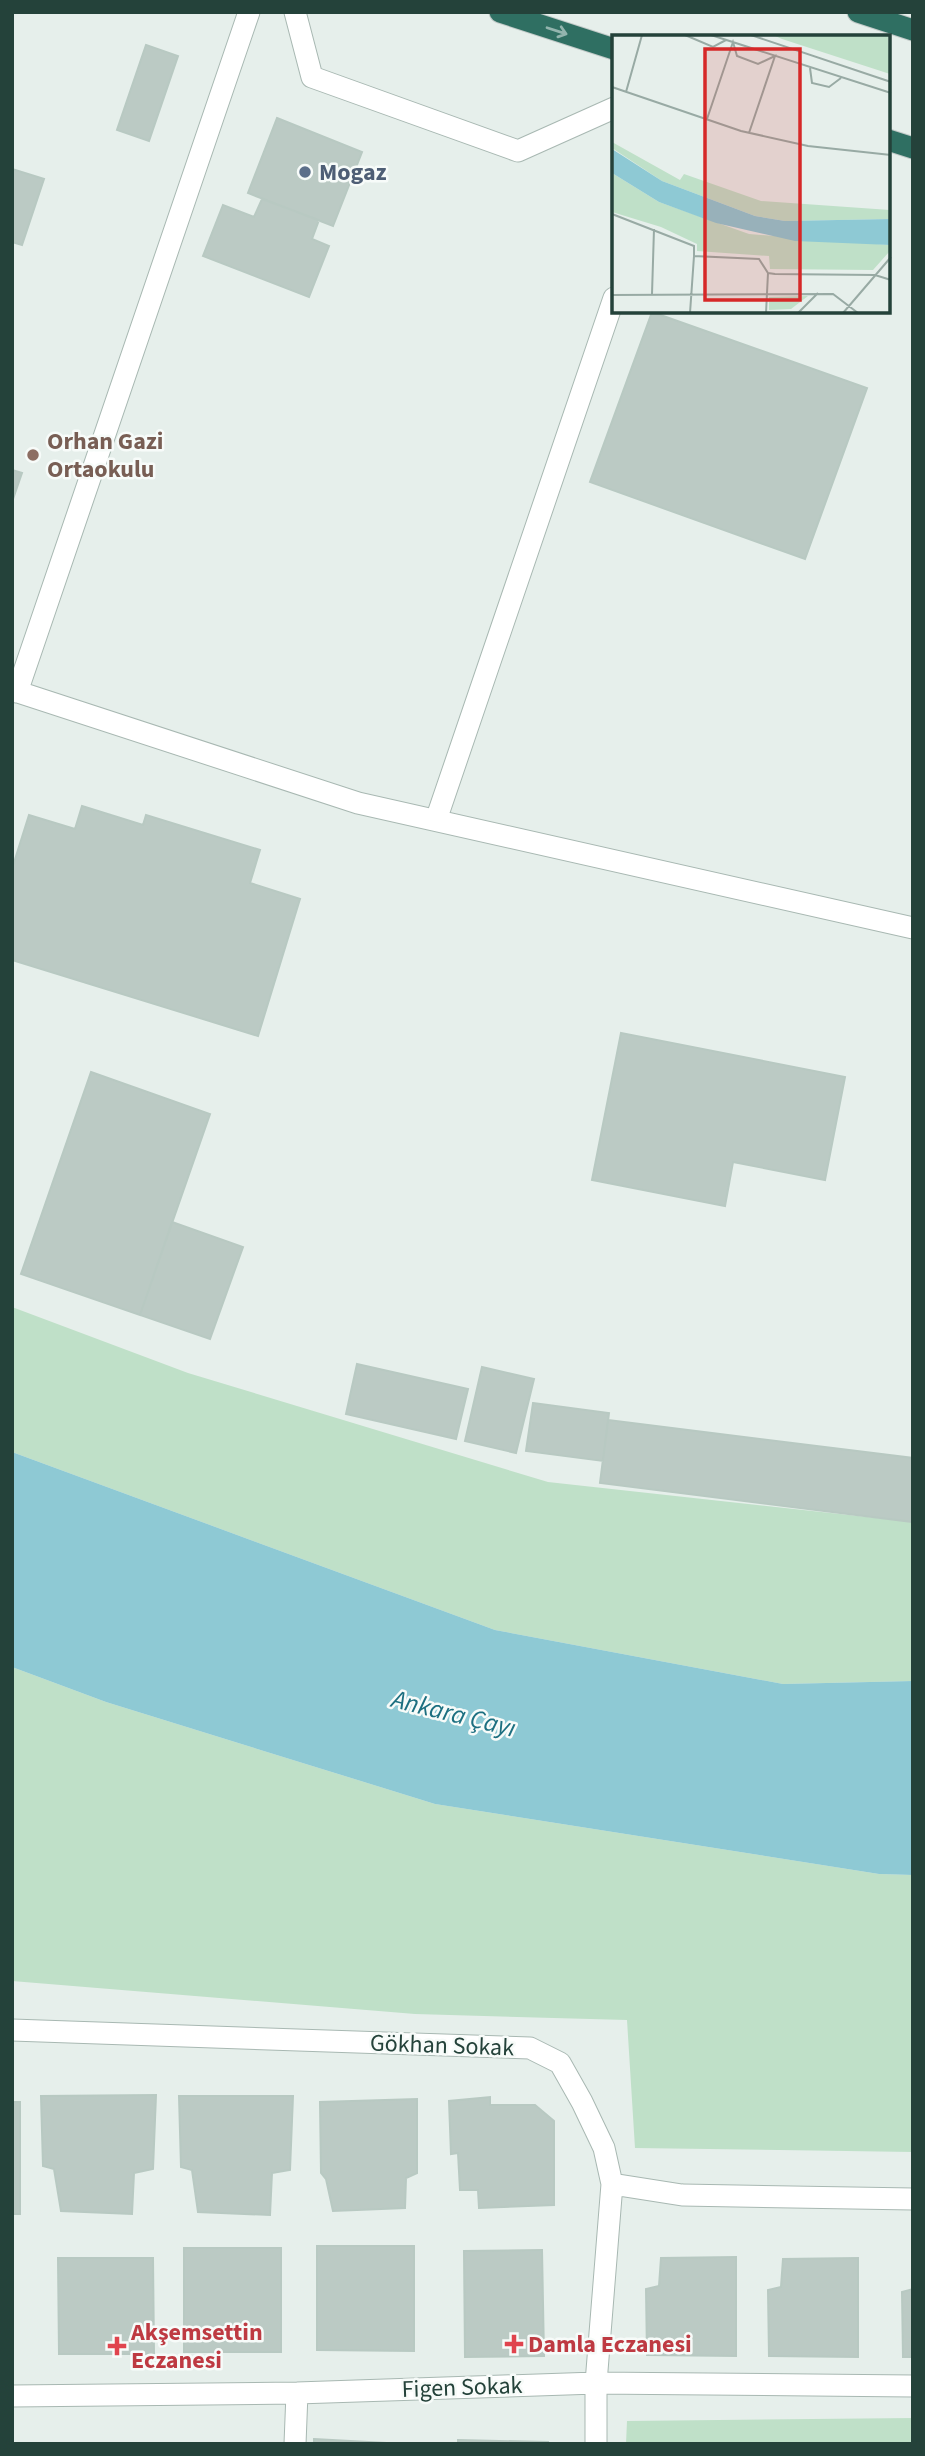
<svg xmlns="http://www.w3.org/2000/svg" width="925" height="2456" viewBox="0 0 925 2456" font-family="'Source Sans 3',sans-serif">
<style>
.green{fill:#bfe0c8}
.water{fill:#8ec9d4}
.building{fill:#bbcac4;stroke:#b8c9c2;stroke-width:2}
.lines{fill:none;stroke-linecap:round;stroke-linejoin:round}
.minor-casing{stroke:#a8b8b2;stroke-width:23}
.highway-casing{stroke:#c2cac8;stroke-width:23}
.minor{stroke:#fff;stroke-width:21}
.highway{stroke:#2f6f62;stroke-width:21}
.oneway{stroke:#93b5ae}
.service-dot{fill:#5c6f8a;stroke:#f7fbf9;stroke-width:2.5}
.education-dot{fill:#8d6e63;stroke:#f7fbf9;stroke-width:2.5}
.health-dot{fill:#e0444e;stroke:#f7fbf9;stroke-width:2.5}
.labels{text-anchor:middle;stroke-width:5;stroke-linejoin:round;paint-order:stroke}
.service-label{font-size:24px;font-weight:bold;fill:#4e5e75;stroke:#f7fbf9;text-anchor:start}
.education-label{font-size:24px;font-weight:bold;fill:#785e54;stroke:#f7fbf9;text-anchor:start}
.street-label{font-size:24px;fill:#24423a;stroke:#f7fbf9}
.health-label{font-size:24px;font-weight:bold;fill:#be3a42;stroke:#f7fbf9;text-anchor:start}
.water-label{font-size:26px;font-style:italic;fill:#1c6f80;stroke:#f7fbf9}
.inset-road{fill:none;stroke:#98aaa4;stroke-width:2}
.view{fill:#d62828;fill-opacity:0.15;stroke:#d62828;stroke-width:3.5}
.inset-edge{fill:none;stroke:#24423a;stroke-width:3.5}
</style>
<rect width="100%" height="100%" fill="#e6efeb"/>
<!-- green -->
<path class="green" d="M12,1307L188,1373L548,1482L913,1522V1681L783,1684L495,1630L12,1452Z
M12,1667L106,1702L435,1804L879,1874L913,1875V2152L635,2148L627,2020L415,2014L12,1981Z
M913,2418V2444H626L627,2421Z"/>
<!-- water -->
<path class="water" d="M12,1452L495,1630L783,1684L913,1681V1875L879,1874L435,1804L106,1702L12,1667Z"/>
<!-- building -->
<path class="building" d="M146,45L178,56L149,141L117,130Z
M277,118L362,152L333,226L248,193Z
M12,169L44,179L22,245L12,242Z
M262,199L319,220L312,239L329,246L309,297L203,256L223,205L254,217Z
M652,312L867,388L805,559L590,482Z
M12,470L22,473L12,502Z
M82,806L143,825L146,815L260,850L250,883L300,899L258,1036L12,960V869L29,815L75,829Z
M621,1033L845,1077L825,1180L733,1162L725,1206L592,1180Z
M91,1072L210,1114L140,1315L21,1274Z
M172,1222L243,1247L210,1339L140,1315Z
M357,1364L468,1389L456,1439L346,1414Z
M482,1367L534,1379L516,1453L465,1441Z
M533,1403L609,1413L603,1461L526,1451Z
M608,1420L913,1458V1522L600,1483Z
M156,2095L153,2169L134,2173L132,2214L61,2211L54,2169L43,2166L41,2096Z
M179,2096H293L290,2170L272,2173L270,2215L198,2212L192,2170L181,2167Z
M490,2097V2105H535L554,2121V2205L479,2208L478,2190H460L458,2153L451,2154L449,2101Z
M417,2099V2173L406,2178L405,2208L333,2211L326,2179L321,2173L320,2102Z
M12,2102H20V2214H12Z
M317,2246H414V2351L317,2350Z
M184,2248H281V2352H184Z
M542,2250L544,2356L465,2357L464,2251Z
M736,2257V2356L647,2355L646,2289L659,2286L661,2258Z
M58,2258H153L154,2354H59Z
M858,2258V2357L769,2356L768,2290L781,2287L783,2259Z
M913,2289V2357H903L902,2292Z
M314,2439L405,2444H314Z
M458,2440L548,2442V2444H458Z"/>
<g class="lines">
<defs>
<path id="minor" d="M295,12L312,77L518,151L614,108
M12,690L358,803L913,928
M17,692L249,12
M436,820L614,298
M12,2030L530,2048L560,2063L582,2102L604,2148L612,2184L682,2195L913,2199
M12,2396L297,2393L596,2383L913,2386
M295,2444L297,2393
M596,2444V2383L612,2184"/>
<path id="highway" d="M500,12L614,49
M858,12L913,30
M888,140L913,148"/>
</defs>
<!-- minor casing -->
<use href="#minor" class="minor-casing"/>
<!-- highway casing -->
<use href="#highway" class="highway-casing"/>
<!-- minor -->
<use href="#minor" class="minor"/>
<!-- highway -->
<use href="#highway" class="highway"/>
</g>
<!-- one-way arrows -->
<defs><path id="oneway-shaft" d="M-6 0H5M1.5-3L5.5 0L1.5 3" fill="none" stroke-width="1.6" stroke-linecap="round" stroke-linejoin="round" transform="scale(1.75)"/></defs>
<use class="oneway" href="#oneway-shaft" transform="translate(557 31) rotate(18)"/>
<!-- markers -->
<circle class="service-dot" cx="305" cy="172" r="7"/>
<circle class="education-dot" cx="33" cy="455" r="7"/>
<g class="health-dot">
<path d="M510.5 2333.5h7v7h7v7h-7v7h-7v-7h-7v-7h7z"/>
<path d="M113.5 2335.5h7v7h7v7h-7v7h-7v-7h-7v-7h7z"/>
</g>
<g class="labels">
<!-- service labels -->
<g class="service-label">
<text x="319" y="180">Mogaz</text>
</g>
<!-- education labels -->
<g class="education-label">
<text x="47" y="449">Orhan Gazi<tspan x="47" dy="28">Ortaokulu</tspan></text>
</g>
<!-- street labels -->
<g class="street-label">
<text transform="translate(442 2045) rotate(2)" y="8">Gökhan Sokak</text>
<text transform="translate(462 2387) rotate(-2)" y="8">Figen Sokak</text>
</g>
<!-- health labels -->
<g class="health-label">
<text x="131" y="2340">Akşemsettin<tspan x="131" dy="28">Eczanesi</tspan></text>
<text x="528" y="2352">Damla Eczanesi</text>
</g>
<!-- water labels -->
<g class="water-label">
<text transform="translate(454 1713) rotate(14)" y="9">Ankara Çayı</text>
</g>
</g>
<!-- overview -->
<g transform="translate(612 35)">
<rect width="278" height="278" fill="#e6efeb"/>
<path d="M161,0L276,1L278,39L170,4ZM0,107L68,145L72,139L149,166L278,175V184L173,186L143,181L50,146L0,113ZM0,138L47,167L137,199L277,210V217L261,235L158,234L157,221L85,216V209L49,192L0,177ZM196,261L179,274L157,275V262Z" fill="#bfe0c8"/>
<path d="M0,114L50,146L143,181L173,186L278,184V210L183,206L104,188L47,167L0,138Z" fill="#8ec9d4"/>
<path class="inset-road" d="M73,0L101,12L114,5M99,0L279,58M139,0L279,47M198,33L200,48L217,52L229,43M0,52L129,96L196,111L279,120M14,57L30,0M95,84L121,7L125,21L146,29L163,21L137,98M0,179L82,211V221L147,224L156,238L163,239L263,240L279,245M40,259L42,194M0,260L221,259L246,278M78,278L82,221M154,278L156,238M186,278L206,258M231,278L279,222"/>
<path class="view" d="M93,14H188V265H93Z"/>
<rect width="278" height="278" class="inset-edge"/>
</g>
<!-- border -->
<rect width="925" height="2456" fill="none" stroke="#24423a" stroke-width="28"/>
</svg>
